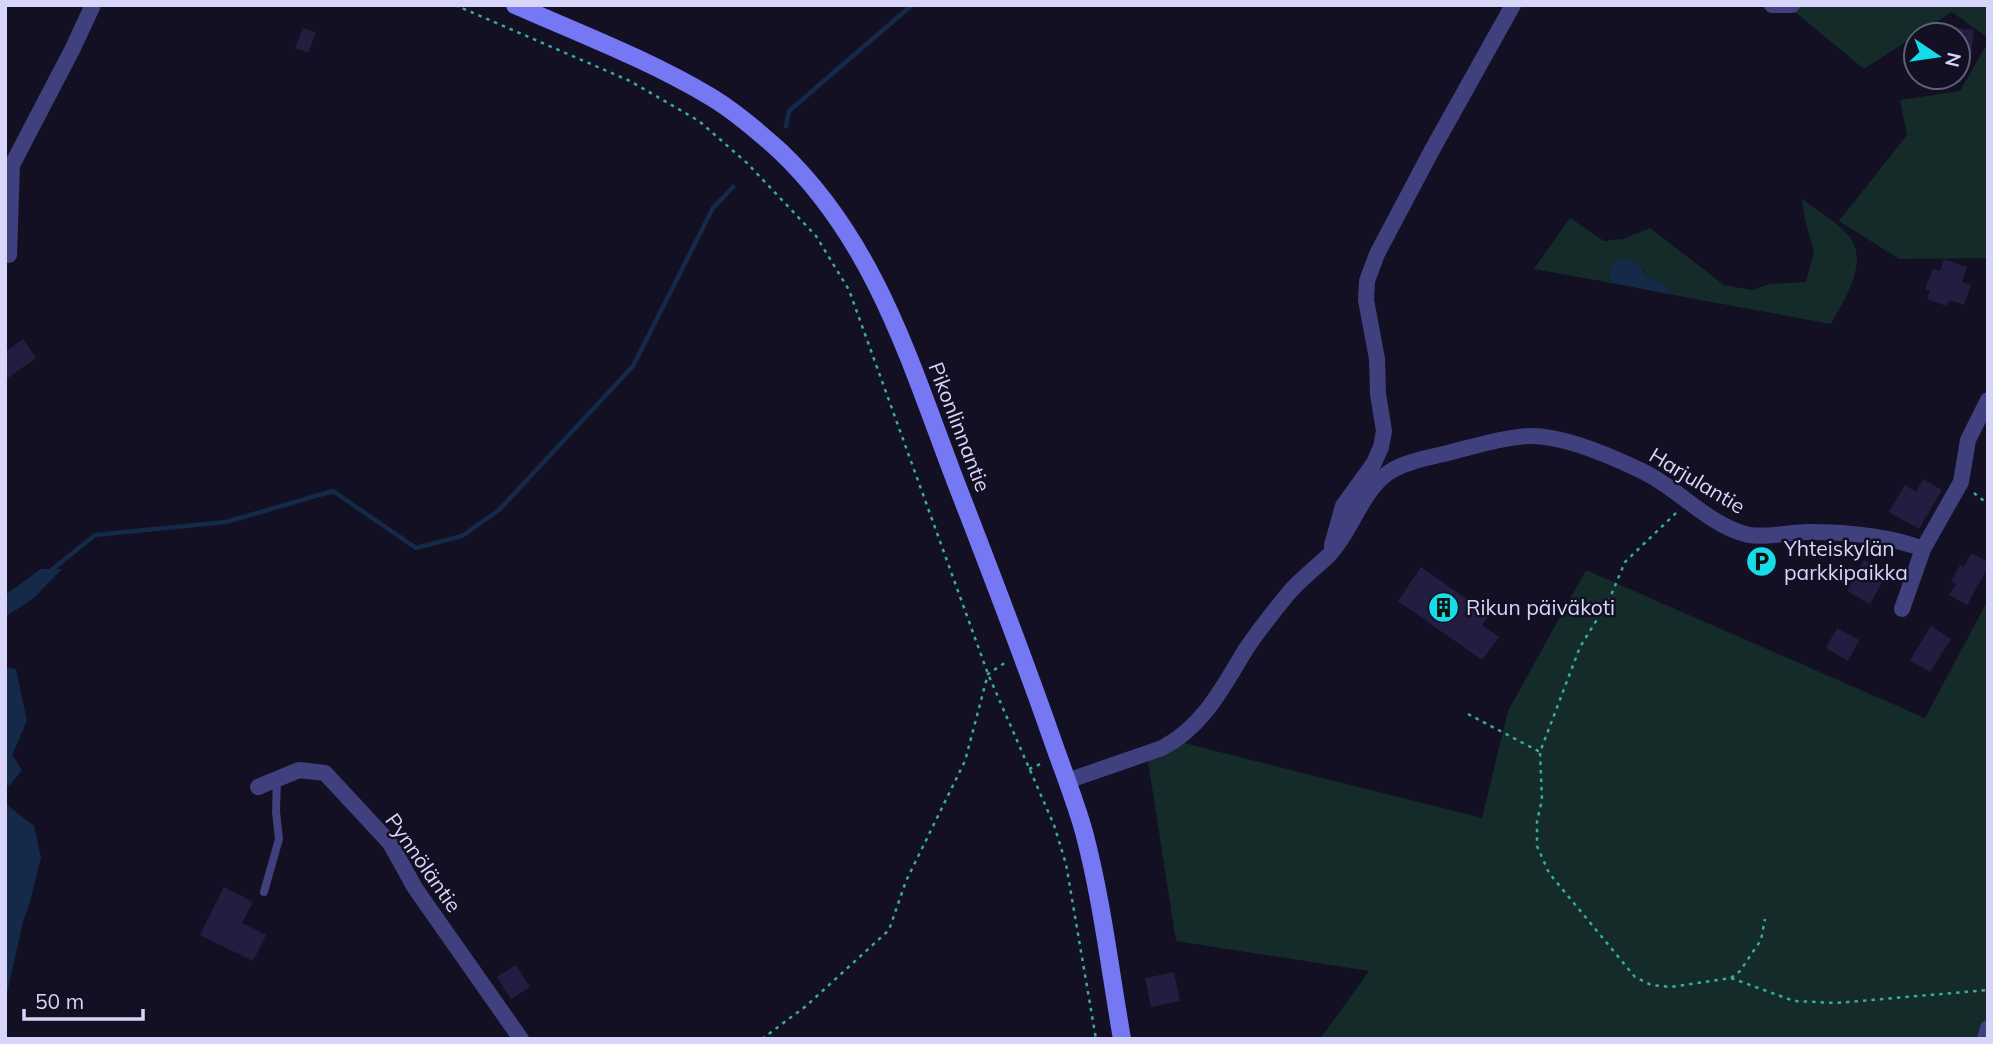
<svg xmlns="http://www.w3.org/2000/svg" width="1993" height="1044" viewBox="0 0 1993 1044" font-family="Mulish,sans-serif">
<style>
.green{fill:#142b2a}
.water{fill:#142a48}
.lines{fill:none;stroke-linecap:round;stroke-linejoin:round}
.stream{stroke:#142a48;stroke-width:4.5}
.building{fill:#231e41}
.path{stroke:#3aaa9f;stroke-width:2.5;stroke-dasharray:3.5 5;stroke-linecap:butt}
.lane{stroke:#3f407d;stroke-width:8}
.street{stroke:#3f407d;stroke-width:16}
.secondary{stroke:#7577f3;stroke-width:18}
.labels{text-anchor:middle;stroke-width:5;stroke-linejoin:round;paint-order:stroke}
.street-label{font-size:21px;fill:#d8d5fb;stroke:#121022}
.poi-label{font-size:21px;fill:#d8d5fb;stroke:#121022;text-anchor:start}
</style>
<rect width="100%" height="100%" fill="#121022"/>
<!-- green -->
<path class="green" d="M1792,5H1988V38L1952,12L1864,69L1789,7Z
M1988,42V258L1899,259L1839,221L1907,135L1900,100L1960,91Z
M1802,199C1816,210 1834,220 1846,233C1872,258 1845,298 1831,324L1668,294L1669,290L1647,279L1644,270L1610,280L1612,283L1534,269L1570,218L1604,241L1623,239L1650,228L1724,285L1752,290L1770,284L1806,282L1814,252L1805,220Z
M1586,570L1925,718L1988,600V1039H1320L1369,971L1176,941L1147,755L1176,741L1482,818L1508,711Z"/>
<!-- water -->
<path class="water" d="M1625,258C1638,260 1643,268 1647,279H1656L1669,288L1668,294L1612,283C1606,272 1612,261 1625,258Z
M41,569H62L34,598L5,617V595Z
M5,667L16,669L27,721L12,755L22,770L10,785L5,786Z
M7,805L34,826L41,857L30,902L23,922L5,1002V806Z"/>
<g class="lines">
<!-- stream -->
<path class="stream" d="M786,126L789,111L912,5
M49,572L95,535L226,522L333,491L416,548L462,536L499,510L633,366L713,208L733,187"/>
</g>
<!-- building -->
<path class="building" d="M303,28L316,33L308,53L295,48Z
M1958,28L1974,30L1970,60L1958,59Z
M1944,259L1967,267L1962,282L1971,285L1964,305L1950,300L1946,306L1927,299L1930,291L1925,289L1933,269L1940,271Z
M23,339L36,358L5,380V352Z
M1923,479L1942,490L1919,529L1889,512L1905,485L1916,492Z
M1971,553L1988,562V567L1967,605L1949,595L1956,584L1951,582L1960,565L1964,567Z
M1864,560L1887,573L1870,604L1847,591Z
M1421,567L1489,615L1482,625L1499,637L1482,660L1398,601Z
M1931,626L1951,639L1930,672L1910,660Z
M1837,628L1859,640L1848,661L1826,648Z
M224,887L253,902L242,923L266,935L253,961L200,935Z
M516,965L530,987L511,999L497,977Z
M1174,972L1180,1001L1151,1007L1145,978Z"/>
<g class="lines">
<!-- path -->
<path class="path" d="M455,5L630,81L699,121L747,163L816,236L849,290L988,674L1054,825L1066,864L1096,1039
M1974,493L1988,504
M1676,513L1625,562L1609,600L1580,647L1540,752L1542,800L1537,821V846L1549,873L1635,977L1651,985L1671,987L1731,978L1794,1001L1836,1003L1988,990
M1468,714L1540,752
M1029,769L1043,763
M1731,978L1740,971L1761,940L1765,919
M762,1039L806,1006L889,930L906,881L965,761L988,674L1006,662"/>
<!-- lane -->
<path class="lane" d="M264,892L279,839L276,812L277,779"/>
<!-- street -->
<path class="street" d="M1772,5H1792
M9,255L12,165L72,50L93,5
M1332,545L1343,506L1374,463L1381,447L1384,431L1378,394L1377,359L1366,300L1367,281L1377,254L1432,150L1513,5
M1902,609L1923,549L1961,482L1968,440L1988,400
M1067,781L1162,748C1203,727 1223,687 1246,649C1259,630 1273,612 1288,594C1300,579 1316,568 1330,554C1352,530 1362,491 1388,473C1403,462 1431,457 1448,453C1472,447 1507,436 1531,436C1564,436 1613,457 1642,471C1678,488 1706,523 1745,534C1762,539 1790,532 1808,532C1846,532 1887,535 1923,549
M258,787L299,770L325,773L390,843L415,888L521,1039
M1985,1039L1988,1028"/>
<!-- secondary -->
<path class="secondary" d="M515,5C581,34 649,60 711,97C736,112 759,132 781,152C875,242 910,362 955,480C988,565 1021,650 1051,736C1062,768 1075,800 1084,832C1102,900 1110,970 1122,1039"/>
</g>
<!-- icons -->
<defs>
<symbol id="parking-disc" viewBox="-11 -11 22 22"><circle r="9.5" fill="#15dce7" stroke="#121022"/><path d="M-3.5-5.5H1a3.5 3.5 0 0 1 0 7H-1V5.5H-3.5ZM-1-3.4V-.6H.8a1.4 1.4 0 0 0 0-2.8Z" fill="#111"/></symbol>
<symbol id="building-disc" viewBox="-11 -11 22 22"><circle r="9.5" fill="#15dce7" stroke="#121022"/><path d="M-4-6H4V6H1V3H-1V6H-4ZM-2.5-4.3h1.7v1.8h-1.7ZM.8-4.3h1.7v1.8H.8ZM-2.5-1h1.7V.8h-1.7ZM.8-1h1.7V.8H.8Z" fill="#111"/></symbol>
</defs>
<g fill-rule="evenodd">
<use href="#parking-disc" x="1744" y="544" width="35" height="35"/>
<use href="#building-disc" x="1426" y="590" width="35" height="35"/>
</g>
<g class="labels">
<!-- street labels -->
<g class="street-label">
<text transform="translate(959 427) rotate(69)" y="7">Pikonlinnantie</text>
<text transform="translate(1697 481) rotate(31)" y="7">Harjulantie</text>
<text transform="translate(423 863) rotate(55)" y="7">Pynnöläntie</text>
</g>
<!-- poi labels -->
<g class="poi-label">
<text x="1784" y="556">Yhteiskylän<tspan x="1784" dy="24">parkkipaikka</tspan></text>
<text x="1466" y="615">Rikun päiväkoti</text>
</g>
</g>
<!-- border -->
<rect width="1993" height="1044" fill="none" stroke="#d8d5fb" stroke-width="14"/>
<!-- north arrow -->
<g transform="translate(1937 56) rotate(103)"><circle r="33" fill="#121022" stroke="#615f79" stroke-width="2"/>
<path d="M0-5L12 26L0 18L-12 26Z" fill="#15dce7"/>
<text y="-10" font-size="19" font-weight="bold" text-anchor="middle" fill="#d8d5fb">N</text>
</g>
<!-- scale -->
<path d="M24 1009v10h119v-10" fill="none" stroke="#d8d5fb" stroke-width="3.5"/>
<text x="35" y="1009" font-size="21" fill="#d8d5fb" stroke="#121022" stroke-width="5" paint-order="stroke">50 m</text>
</svg>
